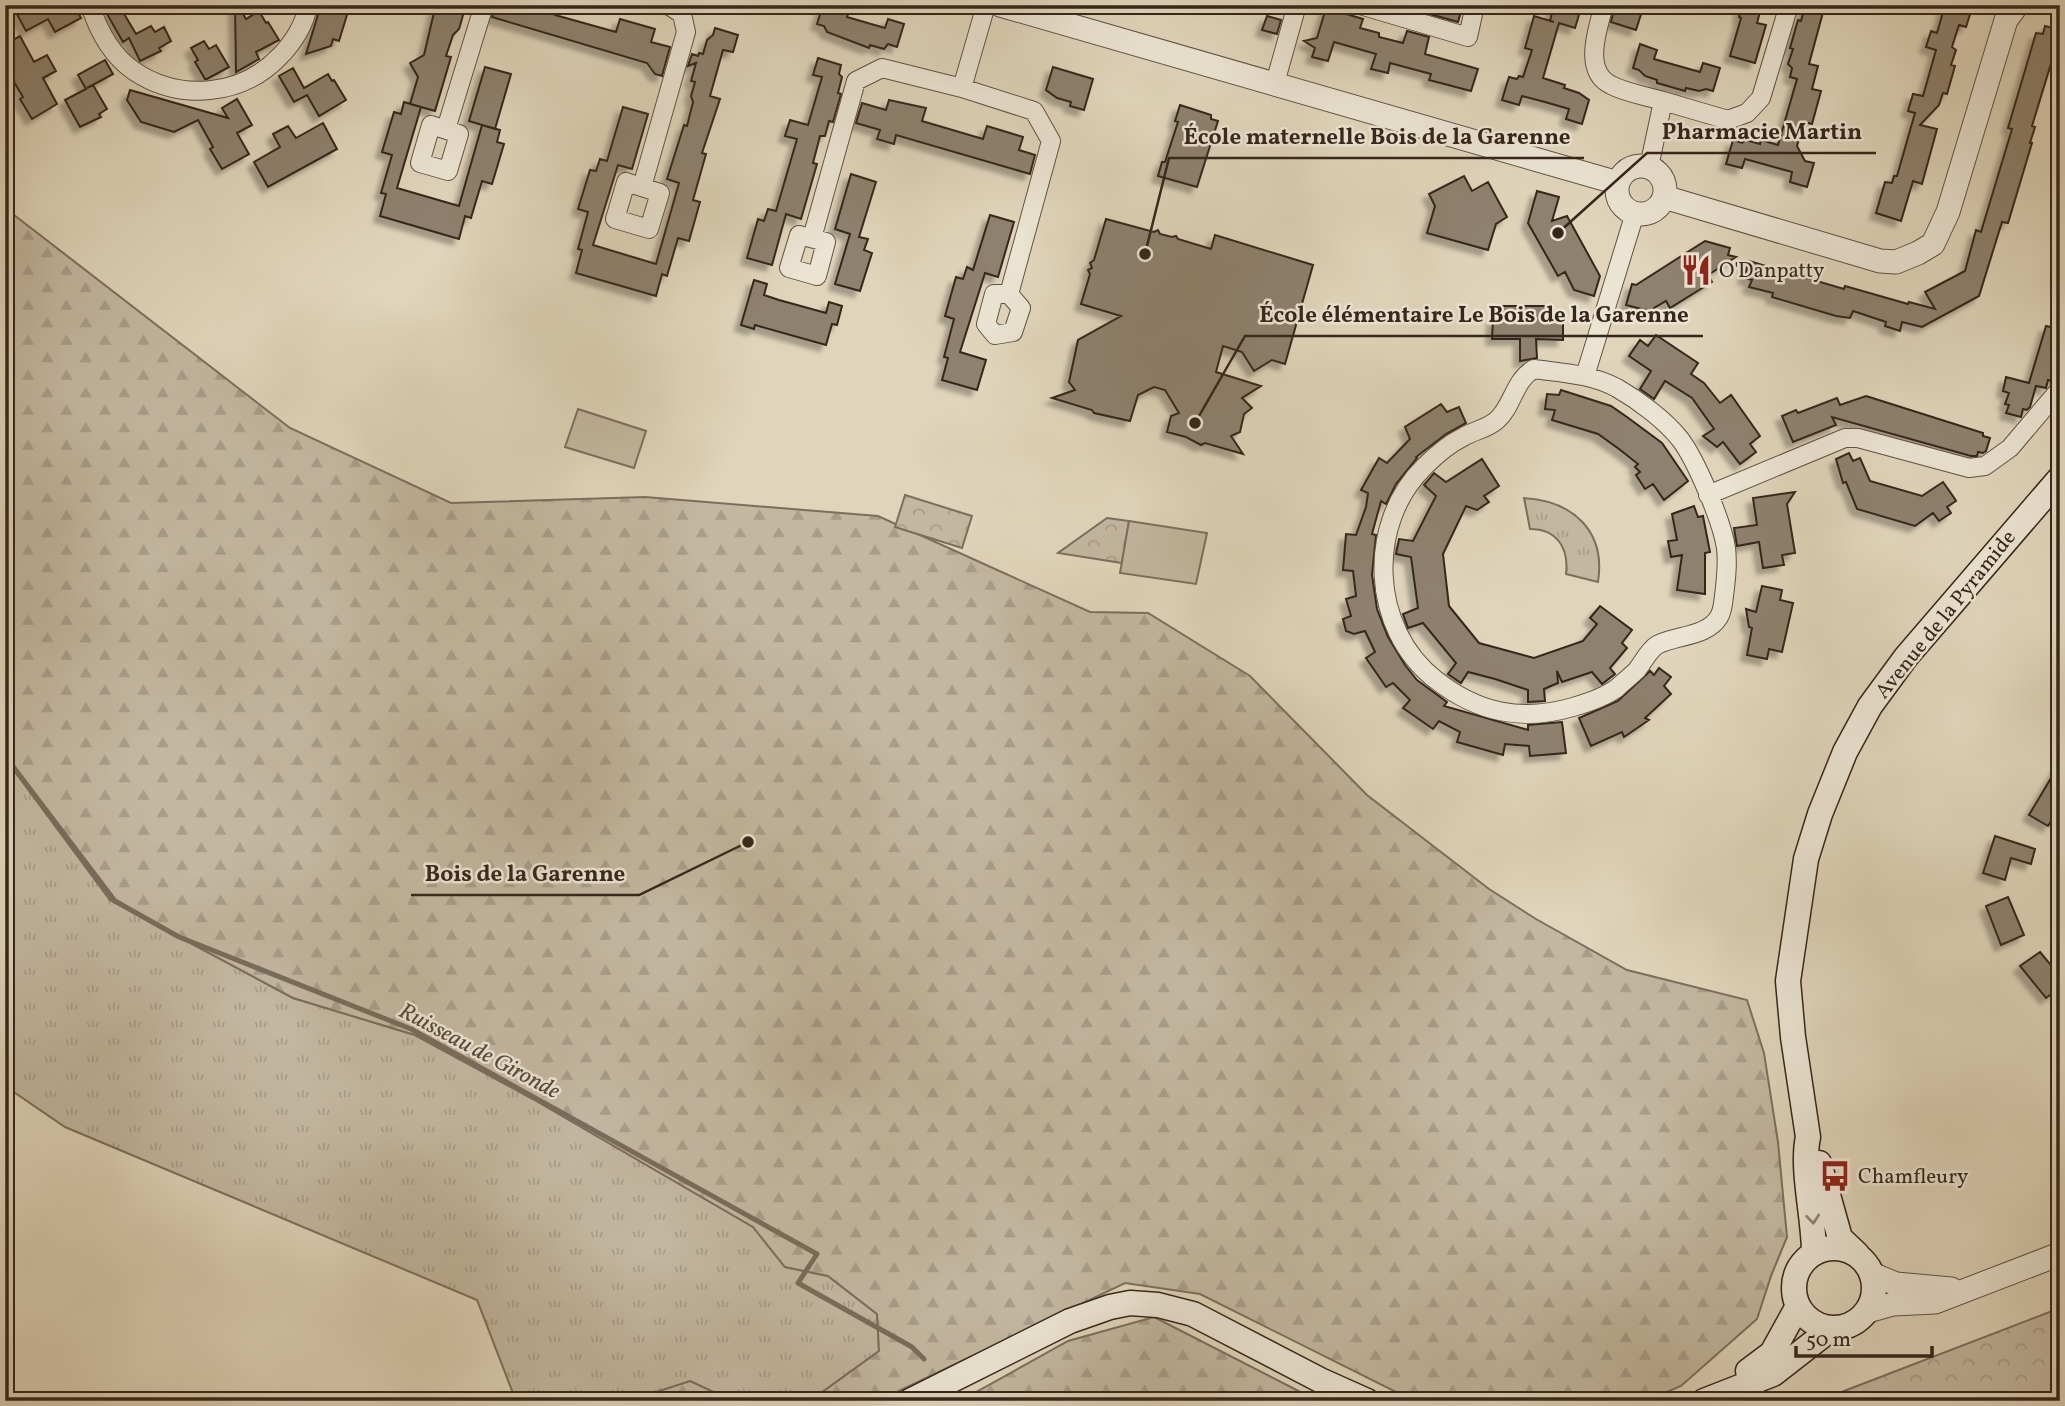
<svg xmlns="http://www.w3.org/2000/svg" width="2065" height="1406" viewBox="0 0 2065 1406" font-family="Vollkorn,serif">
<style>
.grass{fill:url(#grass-tufts);stroke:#7c6e5e;stroke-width:2}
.forest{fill:url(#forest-firs);stroke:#7c6e5e;stroke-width:2}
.park{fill:url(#park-crowns);stroke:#7c6e5e;stroke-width:2}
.garden{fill:#c3b7a0;stroke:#7c6e5e;stroke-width:2}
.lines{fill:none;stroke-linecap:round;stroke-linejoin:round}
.stream{stroke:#796c5b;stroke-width:5}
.building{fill:#8e816e;stroke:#36261b;stroke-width:2;filter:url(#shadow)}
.minor-casing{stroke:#605243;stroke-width:20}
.tertiary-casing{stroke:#605243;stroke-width:25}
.secondary-casing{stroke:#36261b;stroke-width:27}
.minor{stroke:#ebe4d3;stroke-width:18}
.tertiary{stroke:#ebe4d3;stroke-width:23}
.secondary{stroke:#ebe4d3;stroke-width:24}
.oneway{stroke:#908577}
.labels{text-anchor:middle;stroke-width:5;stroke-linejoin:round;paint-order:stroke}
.poi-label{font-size:21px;fill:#36261b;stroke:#ebe4d3;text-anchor:start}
.street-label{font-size:21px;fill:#36261b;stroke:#ebe4d3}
.water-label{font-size:23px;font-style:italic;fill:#58493b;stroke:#ebe4d3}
.leader{fill:none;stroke:#36261b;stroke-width:2.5}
.callout-dot{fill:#36261b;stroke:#ebe4d3;stroke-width:2.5}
.callout-label{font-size:23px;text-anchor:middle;font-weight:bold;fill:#36261b;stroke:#ebe4d3;stroke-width:5;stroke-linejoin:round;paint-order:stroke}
</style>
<defs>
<pattern id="grass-tufts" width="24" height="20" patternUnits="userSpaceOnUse" patternTransform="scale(1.75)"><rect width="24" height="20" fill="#c3b7a0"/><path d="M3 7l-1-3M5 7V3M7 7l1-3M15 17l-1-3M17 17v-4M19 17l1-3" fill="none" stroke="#a89d89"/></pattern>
<pattern id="forest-firs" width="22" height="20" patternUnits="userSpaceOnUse" patternTransform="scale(1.75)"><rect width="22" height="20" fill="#c3b7a0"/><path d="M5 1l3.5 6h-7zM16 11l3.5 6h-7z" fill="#a89d89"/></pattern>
<pattern id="park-crowns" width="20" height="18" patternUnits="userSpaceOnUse" patternTransform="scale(1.75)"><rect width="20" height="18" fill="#c3b7a0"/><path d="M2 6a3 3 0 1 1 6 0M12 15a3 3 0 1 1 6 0" fill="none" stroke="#a89d89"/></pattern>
<filter id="shadow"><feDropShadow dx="-6" dy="6" stdDeviation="2" flood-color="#0004"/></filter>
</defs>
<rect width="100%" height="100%" fill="#e0d5bb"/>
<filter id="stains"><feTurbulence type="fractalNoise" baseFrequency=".00286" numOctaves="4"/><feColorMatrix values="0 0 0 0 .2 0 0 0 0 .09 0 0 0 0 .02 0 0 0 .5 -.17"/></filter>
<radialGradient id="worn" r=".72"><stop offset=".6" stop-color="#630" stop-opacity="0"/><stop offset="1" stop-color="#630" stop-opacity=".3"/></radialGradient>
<!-- grass -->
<path class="grass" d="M1524,498C1573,501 1606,531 1598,582L1566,574C1569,548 1557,529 1530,529Z
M5,758L110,900L293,998L415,1035L533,1099L753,1227L785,1267L828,1276L877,1314L879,1351L810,1401H733L690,1382L628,1401H516L477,1300L65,1127L5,1086Z"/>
<!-- forest -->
<path class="forest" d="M5,208L290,428L451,503L645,497L878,516L1090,612L1148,613L1250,676L1367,795L1489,889L1536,919L1627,970L1747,1000L1764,1053L1778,1142L1787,1237L1771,1276L1757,1319L1681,1386L1646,1401H1414L1200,1294L1125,1283L878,1401H810L879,1351L877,1314L828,1276L785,1267L753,1227L533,1099L415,1035L293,998L110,900L5,758Z
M1154,1317L1318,1401H960L1068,1341Z
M690,1381L733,1401H628Z"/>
<!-- park -->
<path class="park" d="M905,495L972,516L962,548L895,527Z
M1107,518L1129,521L1122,563L1058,553Z
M2060,1308V1401H1818Z"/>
<!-- garden -->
<path class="garden" d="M578,409L646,431L634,468L565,447Z
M1129,521L1207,533L1196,584L1120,573Z"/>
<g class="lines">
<!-- stream -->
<path class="stream" d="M5,756L115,901L179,937L411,1029L817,1254L798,1283L912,1347L924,1359"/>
</g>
<!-- building -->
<path class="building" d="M12,5H74L81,18L55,32L48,19L26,31Z
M235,5H238L246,19L259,11L266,23L268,22L279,40L256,52L259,59L236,72Z
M321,5H350L339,41L333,39L331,46L306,54Z
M446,5H466L459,29L453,35L446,56L451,57L435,111L421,107L397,188L459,206L482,125L500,130L497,142L504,144L492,184L482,181L471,218L465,216L459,239L380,216L386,194L381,193L392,155L382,152L394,112L401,114L404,102L421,107L410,104L418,77L410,63L424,55L435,8L445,10Z
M495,5H557L555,15L616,32L620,19L655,29L651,42L670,47L662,76L655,74L647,63L492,17Z
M823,5H839L850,9L847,17L885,28L888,19L904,24L897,47L888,44L884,49L870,45L869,48L827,32L824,26L817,24Z
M1413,5H1463L1458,22L1412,9Z
M1554,5H1582L1575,28L1559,23L1543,78L1565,85L1564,88L1579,93L1589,100L1582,124L1566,119L1569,109L1545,102L1522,96L1519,105L1502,100L1509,77L1517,79L1519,76L1523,77L1532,50L1525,48L1534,16L1554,22L1550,21Z
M1615,5H1644L1636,30L1611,22Z
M1742,5H1762L1757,23L1766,25L1755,63L1730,56L1741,18L1739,17Z
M1810,5H1825L1809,64L1818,66L1812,89L1821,91L1812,124L1804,122L1797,146L1805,161L1814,163L1807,187L1790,182L1792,172L1745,159L1742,168L1726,164L1733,140L1742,143L1746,140L1760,144L1761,140L1778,145L1797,79L1790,77L1792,68L1788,64L1793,49L1790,48L1798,20L1801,21L1805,7Z
M1945,5H1973L1966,27L1959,25L1952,47L1956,50L1951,65L1955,66L1947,94L1943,93L1939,105L1920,125L1937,129L1922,184L1913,181L1901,221L1876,213L1885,182L1892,183L1894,176H1897L1915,113L1908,111L1913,94L1923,96L1936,50L1926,47L1931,31L1937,33Z
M120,7L136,34L151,26L155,32L164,27L171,41L159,48L161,51L140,61L129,38L123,42L107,14Z
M1326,8L1363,19L1360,28L1379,33V37L1403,43L1407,31L1429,37L1425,54L1478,69L1471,91L1429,80L1431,74L1390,63L1388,73L1371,69L1376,54L1334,42L1328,61L1312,57L1315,48L1304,41L1317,38Z
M1267,16L1281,20L1277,34L1262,30Z
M2045,26L2060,30V34L2032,126L2035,127L2030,143H2032L2008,223L2002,222L1979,296L1922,327L1902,322L1900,331L1885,326L1886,322L1853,311L1850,318L1836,316L1772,297L1773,293L1749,287L1752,280L1744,278L1749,261L1844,289L1845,286L1908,304L1909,302L1935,309L1925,292L1965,271L1976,230L1981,232L2012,129L2008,128L2036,33L2043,34Z
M715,28L738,35L733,52L723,50L710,96L720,99L702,153L706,154L693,200L700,202L689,241L678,238L667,276L662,274L656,296L576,273L582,250L578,249L588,212L578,209L590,170L596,171L600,159L607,161L623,107L648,114L632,169L618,165L593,245L656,264L679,183L667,179L684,125L687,126L693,102L691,96L695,82L691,81L696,63L688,66L692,54L698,56L699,53L703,54L707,40L713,35Z
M20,36L34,62L47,55L56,71L43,78L57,104L32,119L20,99L23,97L5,67V44Z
M204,41L209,49L216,45L229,67L207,79H205L195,62L198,60L191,48Z
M1640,44L1657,50L1654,59L1700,72L1703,63L1720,68L1713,91L1706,89L1699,91L1686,88L1685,91L1657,83V80L1645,76L1639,70L1633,68Z
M818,58L841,65L839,74L842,77L838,93L841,94L833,122L829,121L825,136H820L813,163L817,164L801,219L786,214L772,265L747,258L758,219L764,221L768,209L776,211L797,139L785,136L790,120L808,125L822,77L813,75Z
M105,60L113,74L87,88L93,85L107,109L99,114L101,117L80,127L65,100L86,89L78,75Z
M485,67L511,74L495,129L469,121Z
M1053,67L1093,79L1084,110L1070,106L1071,102L1057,98L1046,90Z
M293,68L304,88L328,74L332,81L334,80L346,100L319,116L307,95L294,102L279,76Z
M130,90L228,118L222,108L237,99L252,125L237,133L249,154L222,169L210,149L213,147L198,120L174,132L141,122L127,100Z
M889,100L926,108L922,121L983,139L987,126L1023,137L1019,150L1035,155L1030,174L896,135L894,144L877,139L880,130L856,123L862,103L886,110Z
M1180,105L1211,115V119L1218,121L1197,187L1158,176L1162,162H1165L1178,122L1175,121Z
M323,123L337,149L268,187L254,162L280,147L273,134L288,126L296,138Z
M851,174L876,182L859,237L868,239L864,250L872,253L860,291L835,284L850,234L835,229Z
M1464,176L1472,191L1488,182L1507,217L1496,224L1488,250L1427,233L1435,206L1429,194Z
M1537,191L1559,197L1552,221L1567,216L1600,276L1594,296L1574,290L1565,272L1558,276L1528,223Z
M990,215L1014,222L998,277L985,273L960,352L986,360L977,390L942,380L948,358L944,357L954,319L945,316L956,277L963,279L967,267L973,270Z
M1106,219L1154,232L1158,230L1160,234L1172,237L1176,236L1178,239L1211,249L1215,235L1313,265L1285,364L1272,360L1254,371L1242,352L1223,346L1216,372L1261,386L1242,398L1252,408L1244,414L1240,432L1231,436L1243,454L1205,443L1201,445L1186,437L1167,432L1171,416L1179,413L1165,390L1154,387L1138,395L1130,421L1094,413L1092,410L1052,398L1075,390L1069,382L1078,340L1121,316L1081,304L1090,274L1088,270L1092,268L1090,263L1094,260Z
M1705,241L1730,248L1728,255L1736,257L1708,275L1712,282L1670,308L1666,301L1649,311L1626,305L1632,284L1636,285Z
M754,280L767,284L764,295L779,300L826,313L829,302L842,306L837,325L832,324L826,345L755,325L754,329L741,325Z
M1503,306H1553V319H1563V340L1536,339L1537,358L1520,361V339H1492L1493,319H1503Z
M2046,326L2060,329V369L2057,378L2052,381L2048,380L2046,388L2036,386L2030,407L2027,410L2023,409L2021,417L2006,413L2009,405L2005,404L2009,393L2003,391L2006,377L2029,383Z
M1656,335L1698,363L1691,374L1704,383L1720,403L1731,395L1760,436L1750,444L1756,452L1740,464L1723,442L1717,447L1703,436L1714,429L1692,398L1665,381L1654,399L1640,389L1651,371L1629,356L1640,340L1648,346Z
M1561,390L1611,406L1627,417L1662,443L1688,481L1664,500L1653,484L1645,489L1636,475L1640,472L1635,467L1638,464L1619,449L1598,434L1552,420L1555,410L1545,409L1547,394L1559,395Z
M1866,396L1983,433V436L1990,438L1986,451L1983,453L1978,452L1977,456H1971L1832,417L1836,425L1793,442L1782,416L1796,410L1798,413L1837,398L1840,405Z
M1441,404L1447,412L1459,407L1466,423L1446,434L1416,457L1417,458L1396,484L1386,504L1381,501L1372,534L1376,535L1372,575L1377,609L1388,637L1405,665L1417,680L1447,702L1444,706L1528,730V725L1562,722L1566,753L1530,756L1529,746L1505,744L1503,755L1457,742L1460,732L1439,721L1433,729L1403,708L1410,700L1393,683L1386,687L1366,658L1375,652L1365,631L1354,634L1346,631L1343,619L1351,616L1346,599L1356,596L1353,571L1343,570L1346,534L1356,535L1366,507L1368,493L1361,490L1379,458L1387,463L1410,439L1405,427Z
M1849,453L1853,461L1860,458L1870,481L1922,496L1943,482L1955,499L1956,501L1947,507L1951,513L1939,521L1933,513L1915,526L1857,509L1846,482L1843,483L1836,459Z
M1482,459L1499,486L1484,496L1489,502L1477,510L1466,506L1443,554L1449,606L1479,643L1534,658L1583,641L1597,624L1590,618L1600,606L1632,630L1622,643L1627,648L1610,668L1615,674L1602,684L1592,672L1562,682L1557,671L1558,683L1544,689L1545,701L1528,702V690L1495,679L1468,672L1461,683L1448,674L1456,663L1423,623L1408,628L1403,614L1418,608L1411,557L1396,554L1399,539L1413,541L1436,496L1424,485L1434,473L1446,482Z
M1795,492L1787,504L1795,553L1782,555L1784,565L1763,568L1759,542L1737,546L1734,528L1757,525L1753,498Z
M1694,506L1698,517L1703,516L1710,552L1705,553V594L1677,590L1682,555L1671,557L1668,541L1677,540L1672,514Z
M1762,586L1782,590L1780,600L1793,603L1782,652L1769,649L1767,659L1747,655L1752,628L1749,627L1746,609L1756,612Z
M1659,668L1671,677L1664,686L1671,694L1645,718L1649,720L1624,737L1622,732L1591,746L1579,718L1618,701L1650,671L1654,675Z
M2060,763V820L2054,817L2048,826L2029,815Z
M1995,836L2035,849L2031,864L2011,858L2005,880L1983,873Z
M2008,897L2024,935L2001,945L1986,906Z
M2040,952L2060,976V988L2046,998L2020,966Z"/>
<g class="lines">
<defs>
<path id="minor" d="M90,5C98,30 112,56 134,71C180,102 242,96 280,56C293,43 305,24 308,5
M1360,5L1468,37L1475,5
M1604,5C1598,28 1582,71 1611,85C1626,93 1647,96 1663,101
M1275,83L1297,5
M962,88L1034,111L1051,141L1009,294H994L986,324L995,335L1013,332L1021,308L1009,294
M431,125L459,134L448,171L420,163Z
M446,129L484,5
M1649,167L1663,101L1728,120L1747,113L1761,98L1789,5
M626,182L660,193L649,229L615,219Z
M642,187L686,32L682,14L668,5
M799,235L826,242L817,276L789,268Z
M812,238L856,81L882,68L962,88L986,5
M1534,369C1563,373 1591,374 1617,388C1638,400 1665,420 1680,439C1696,460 1722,521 1726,548C1728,564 1726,580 1724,596C1723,603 1723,610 1719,617C1707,637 1676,635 1657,645C1649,650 1643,662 1637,670C1631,676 1623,682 1617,688C1605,697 1587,703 1573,707C1522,722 1478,713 1436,680C1370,629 1366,523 1425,466C1436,455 1449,444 1463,437C1475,430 1487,429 1497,420C1513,406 1514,380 1534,369Z
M1585,376L1635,213
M1708,495L1845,438H1858L1969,468L1985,466L2010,448L2060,389
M2060,893V899"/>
<path id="tertiary" d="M1000,5L1618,183
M1617 190a24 24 0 1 1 48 0a24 24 0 1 1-48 0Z
M1664,197L1880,261L1896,262L1918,253L1933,244L1948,212L2006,20L2017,5
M1872,1274L1896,1284L1951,1289
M1868,1311L1893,1304L1935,1302L2060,1254"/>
<path id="secondary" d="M1819,1163L1840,1238L1857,1254
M1794 1288a40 40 0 1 1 80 0a40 40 0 1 1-80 0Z
M1814,1253C1814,1217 1801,1169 1808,1137L1793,1037L1788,981L1806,859L1820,814L1845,752L1870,706L1906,657L2060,478
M1748,1371L1772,1353L1798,1306
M910,1401L1070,1321L1110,1307L1130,1303L1158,1305L1193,1314L1320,1380L1367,1401
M1704,1401L1773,1374L1832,1328"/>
</defs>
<!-- minor casing -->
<use href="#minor" class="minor-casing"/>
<!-- tertiary casing -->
<use href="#tertiary" class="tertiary-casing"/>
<!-- secondary casing -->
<use href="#secondary" class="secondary-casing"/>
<!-- minor -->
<use href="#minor" class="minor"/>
<!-- tertiary -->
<use href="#tertiary" class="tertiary"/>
<!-- secondary -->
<use href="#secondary" class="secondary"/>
</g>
<!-- one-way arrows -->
<defs><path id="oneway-chevron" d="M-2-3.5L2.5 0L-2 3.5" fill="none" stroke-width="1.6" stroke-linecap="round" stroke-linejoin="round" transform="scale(1.75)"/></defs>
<use class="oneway" href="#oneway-chevron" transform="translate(1813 1219) rotate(84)"/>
<!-- icons -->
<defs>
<symbol id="restaurant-bare" viewBox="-9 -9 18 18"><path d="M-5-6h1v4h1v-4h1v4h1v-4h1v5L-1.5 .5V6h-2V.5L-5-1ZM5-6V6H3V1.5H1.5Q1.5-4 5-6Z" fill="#8f2418" stroke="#ebe4d3" stroke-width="2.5" paint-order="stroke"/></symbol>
<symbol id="bus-bare" viewBox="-9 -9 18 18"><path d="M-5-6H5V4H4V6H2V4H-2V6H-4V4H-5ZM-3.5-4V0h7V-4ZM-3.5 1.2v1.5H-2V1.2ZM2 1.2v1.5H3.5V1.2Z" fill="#8f2418" stroke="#ebe4d3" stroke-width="2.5" paint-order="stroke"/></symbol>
</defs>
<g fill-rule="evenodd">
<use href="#restaurant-bare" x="1674" y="248" width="44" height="44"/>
<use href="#bus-bare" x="1813" y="1154" width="44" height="44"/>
</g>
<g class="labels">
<!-- poi labels -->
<g class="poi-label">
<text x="1719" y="277">O'Danpatty</text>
<text x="1858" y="1183">Chamfleury</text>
</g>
<!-- street labels -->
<g class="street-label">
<text transform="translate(1945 614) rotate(-51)" y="7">Avenue de la Pyramide</text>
</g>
<!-- water labels -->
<g class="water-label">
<text transform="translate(480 1050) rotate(28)" y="8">Ruisseau de Gironde</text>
</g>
</g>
<!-- callouts -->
<path class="leader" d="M1558 233L1647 153H1876M1145 254L1169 158H1584M1195 423L1245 336H1703M748 842L639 895H411"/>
<g class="callout-dot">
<circle cx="1558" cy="233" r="7"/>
<circle cx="1145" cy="254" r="7"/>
<circle cx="1195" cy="423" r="7"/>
<circle cx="748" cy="842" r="7"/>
</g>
<g class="callout-label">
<text x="1762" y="139">Pharmacie Martin</text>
<text x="1377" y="144">École maternelle Bois de la Garenne</text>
<text x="1474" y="322">École élémentaire Le Bois de la Garenne</text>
<text x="525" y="881">Bois de la Garenne</text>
</g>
<!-- margin -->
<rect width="2065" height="1406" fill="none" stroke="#e0d5bb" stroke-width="28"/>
<rect x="7" y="7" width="2051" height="1392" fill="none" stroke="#36261b" stroke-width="3.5"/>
<rect x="14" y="14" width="2037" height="1378" fill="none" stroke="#36261b" stroke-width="2"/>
<!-- scale -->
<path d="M1796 1346v10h136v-10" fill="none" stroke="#36261b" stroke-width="3.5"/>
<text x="1806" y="1346" font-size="21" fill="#36261b" stroke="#ebe4d3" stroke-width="5" paint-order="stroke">50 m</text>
<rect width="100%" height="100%" filter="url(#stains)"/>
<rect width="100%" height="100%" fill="url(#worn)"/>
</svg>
